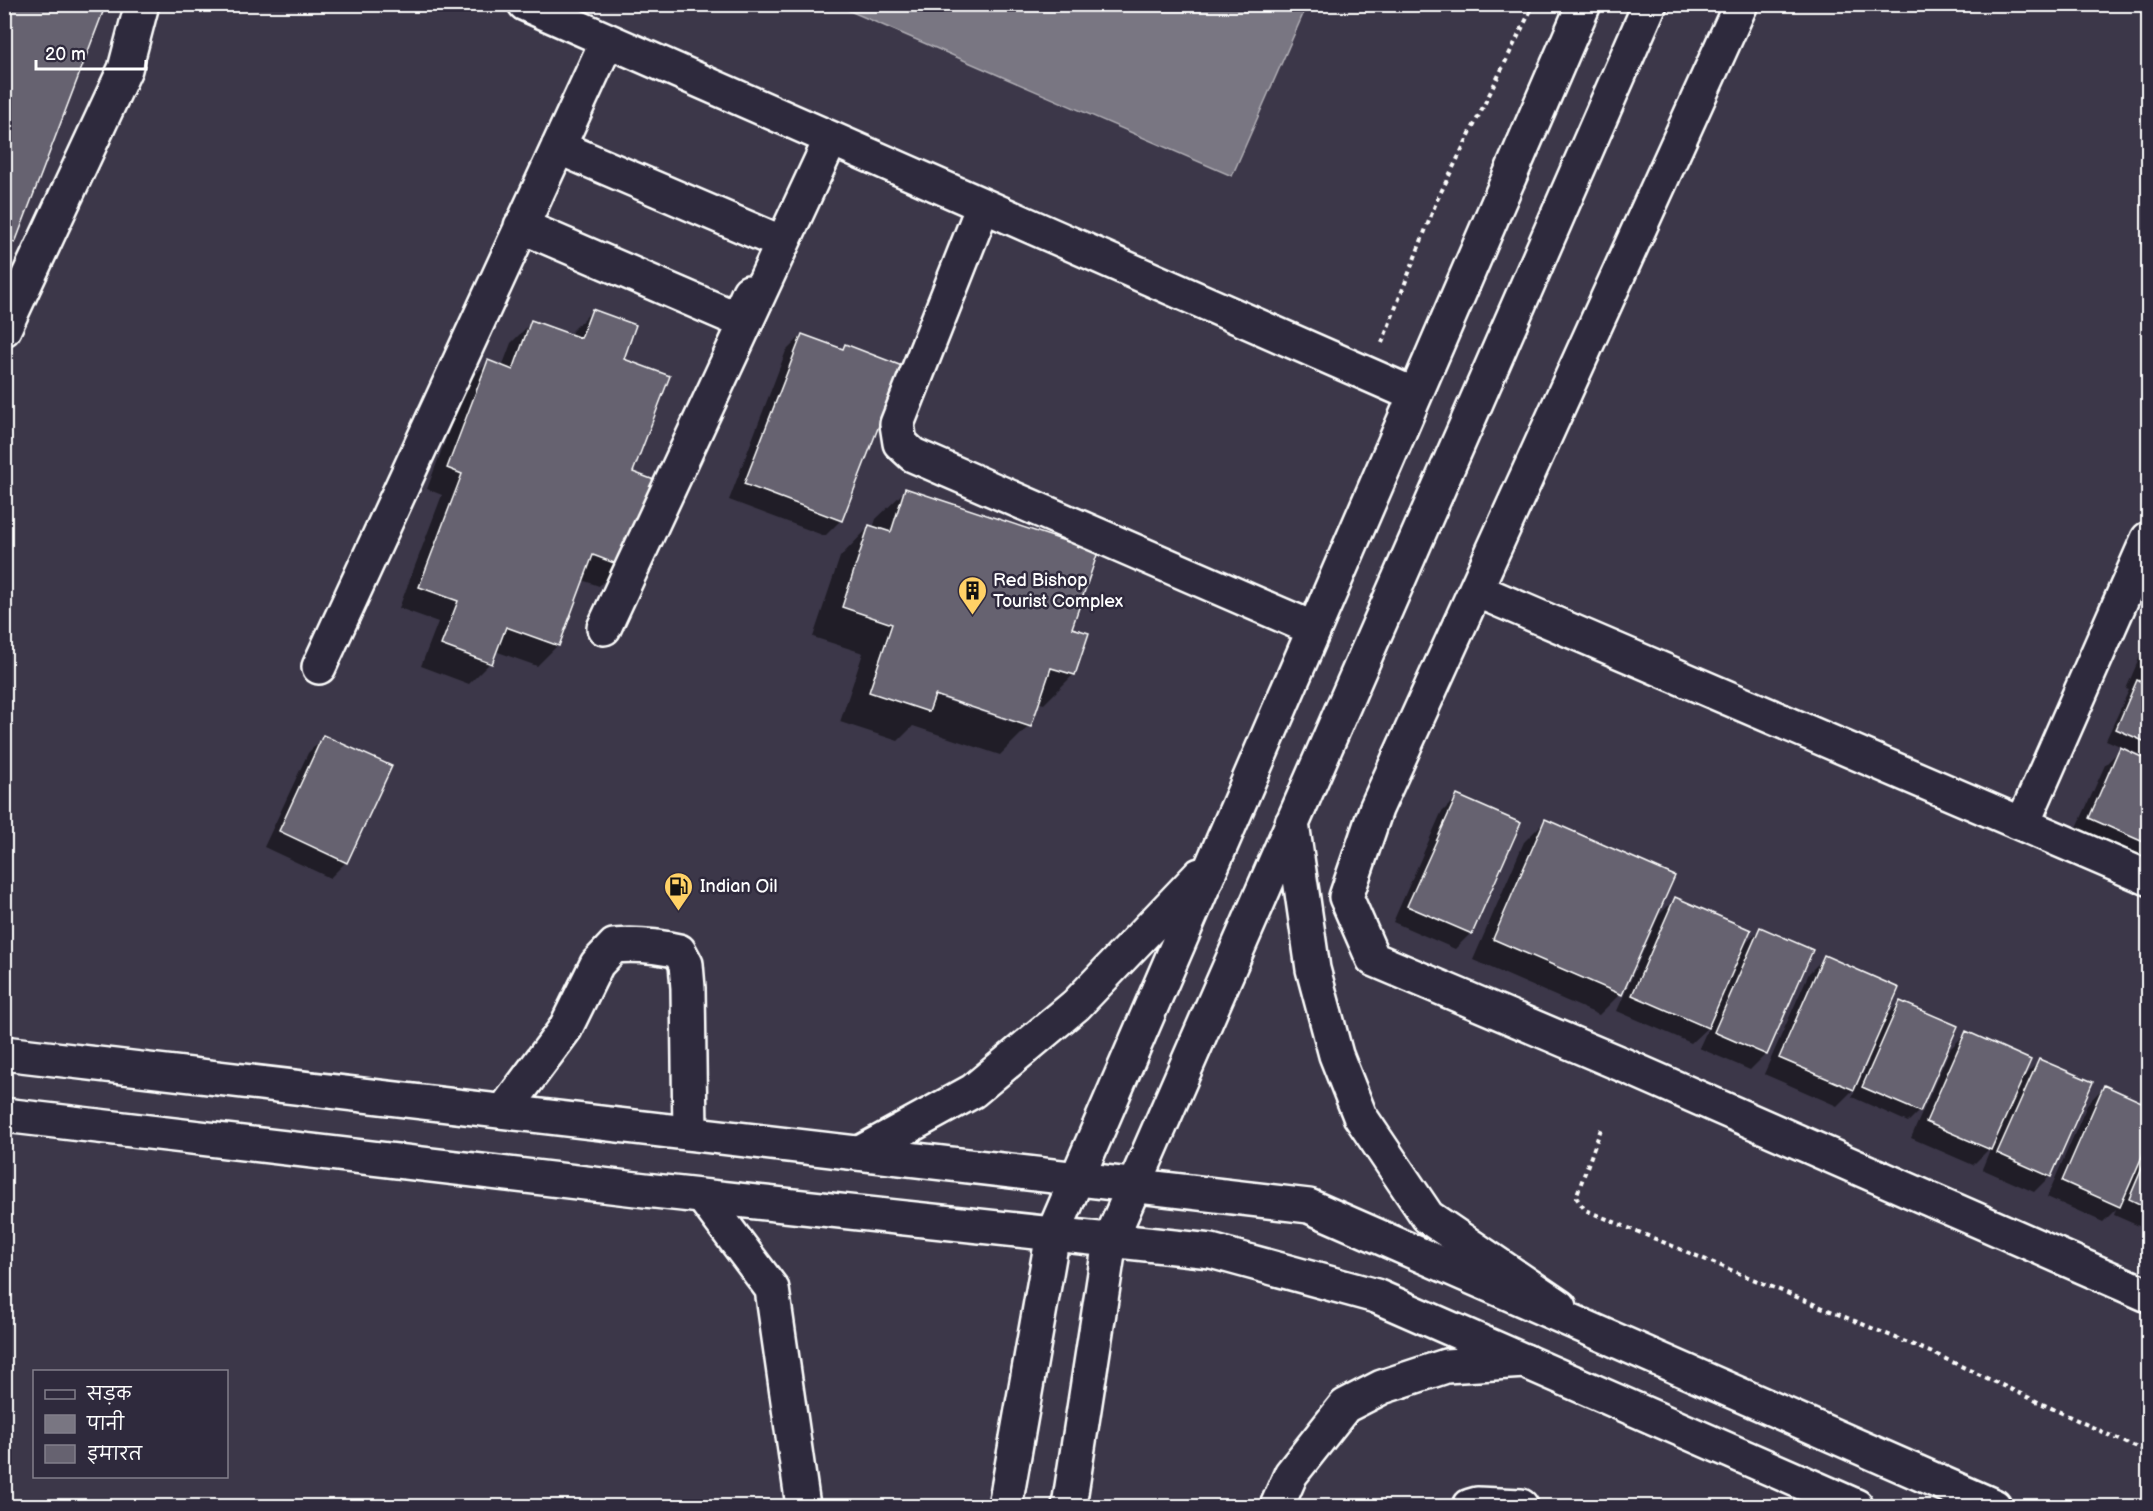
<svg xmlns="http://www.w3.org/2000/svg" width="2153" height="1511" viewBox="0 0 2153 1511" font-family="'Balsamiq Sans','Playpen Sans Deva',sans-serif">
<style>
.water{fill:#797682;stroke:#afadb4;stroke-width:1.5}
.shadow{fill:#0007;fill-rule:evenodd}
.building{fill:#666270;stroke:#fff;stroke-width:1.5}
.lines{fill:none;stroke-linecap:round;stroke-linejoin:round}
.minor-casing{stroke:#fff;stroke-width:38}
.major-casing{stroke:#fff;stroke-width:38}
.path{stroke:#fff;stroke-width:4;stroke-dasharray:4.5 4.5;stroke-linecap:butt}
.minor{stroke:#2f2a3d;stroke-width:33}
.major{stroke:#2f2a3d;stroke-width:33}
.labels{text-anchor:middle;stroke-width:5;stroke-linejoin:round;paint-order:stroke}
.poi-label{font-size:18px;fill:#fff;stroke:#2f2a3d;text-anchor:start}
</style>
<rect width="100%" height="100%" fill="#3c3749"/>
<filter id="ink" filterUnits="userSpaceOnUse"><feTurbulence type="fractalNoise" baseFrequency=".0167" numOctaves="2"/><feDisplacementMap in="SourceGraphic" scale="12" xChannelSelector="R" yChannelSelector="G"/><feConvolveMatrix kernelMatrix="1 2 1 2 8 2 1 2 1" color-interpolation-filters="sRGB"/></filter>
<g filter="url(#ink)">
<!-- water -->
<path class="water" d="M836,5L1307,4V5L1232,176Z"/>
<!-- shadow -->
<path class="shadow" d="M4,4H104L14,242L4,251Z
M593,310L622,360L631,473L620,565L599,586L582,580L558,645L537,666L495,651L490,663L469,684L421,666L438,622L399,608L442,495L427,489L467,383L488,362L502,367L511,343L532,322L570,336L572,331Z
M802,335L841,350L845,346L841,520L825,536L729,500L786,351Z
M906,490L1070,629L1087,634L1073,675L1044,704L1037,702L1029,726L1000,755L913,726L898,741L840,722L863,653L813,637L840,557L869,527L873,528L876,519ZM928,691L1014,720V723L927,694Z
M2148,638V758L2106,740L2129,690L2126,689Z
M324,737L346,862L330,878L264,847L308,753Z
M2121,749L2148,761V867L2074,834L2105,765Z
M1457,797L1471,933L1455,949L1393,922L1441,813Z
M1545,821L1620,994L1599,1015L1473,960L1524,842Z
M1675,899L1743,946L1760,929L1766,1054L1750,1070L1699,1048L1709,1026L1691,1043L1617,1011L1659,915Z
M1825,957L1885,1018L1900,1002L1919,1111L1908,1122L1852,1097L1869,1060L1866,1059L1853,1090L1837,1106L1764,1074L1809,973Z
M1966,1033L2021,1079L2039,1061L2050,1176L2034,1192L1982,1169L1991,1147L1973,1165L1911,1138L1950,1049Z
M2104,1087L2148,1107V1230L2114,1215L2116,1209L2103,1222L2047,1197L2088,1103Z"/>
<!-- building -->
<path class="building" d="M8,4H106L15,243L8,240L4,249V13Z
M592,309L636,325L624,359L670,376L633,472L654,480L622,566L593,555L559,646L506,627L492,664L441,645L458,601L419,587L462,474L447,468L488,360L513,370L531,320L581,338Z
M802,334L843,349L845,344L902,366L842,521L744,484Z
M905,488L1098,552L1072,628L1089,633L1075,675L1051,668L1031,727L935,695L929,712L869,692L892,624L842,607L869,525L891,532Z
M2137,680L2148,685V743L2116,729Z
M323,735L392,766L347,863L279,831Z
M2120,747L2148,760V844L2089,818Z
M1457,795L1521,823L1472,934L1407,906Z
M1545,819L1675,876L1622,995L1493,939Z
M1675,897L1751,930L1708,1028L1632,995Z
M1760,927L1813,950L1767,1055L1714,1032Z
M1824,955L1899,988L1854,1090L1779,1058Z
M1900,1001L1958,1026L1920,1112L1862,1087Z
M1966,1031L2031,1060L1991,1150L1926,1122Z
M2039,1059L2093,1082L2051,1177L1997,1153Z
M2104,1085L2148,1105V1143L2120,1207L2062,1181Z
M2148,1154V1208L2129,1199Z"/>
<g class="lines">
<defs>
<path id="minor" d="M525,4L1415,395
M1741,4L1376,809L1346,897L1373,959L1628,1067L2148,1295
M558,147L773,239
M983,206L897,424L900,443L913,455L1314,629
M521,226L737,319L749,292
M4,329L125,69L142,4
M1476,590L2148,878
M604,628L831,139
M319,667L607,41
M1292,823L1313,969L1336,1055L1360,1116L1428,1217L1560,1307
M2023,823L2148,539
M504,1111L565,1029L597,964L614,946C636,944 657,946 679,951L686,964L688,988L690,1133
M860,1153L973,1091L1076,1005L1200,875
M703,1197L772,1289L803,1506
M1005,1506L1053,1234L1584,4
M1069,1506L1110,1241L1650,4
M1277,1506L1291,1474L1345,1406L1382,1387L1446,1366L1525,1361
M1470,1506L1477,1504L1521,1506"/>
<path id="major" d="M4,1053L1309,1206L1994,1506
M4,1115L645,1190L1211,1251L1376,1296L1856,1506"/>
</defs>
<!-- minor casing -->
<use href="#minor" class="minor-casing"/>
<!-- major casing -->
<use href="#major" class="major-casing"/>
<!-- path -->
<path class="path" d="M1382,343L1437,200L1534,4
M1601,1129L1576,1197L1585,1210L1935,1354L2148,1453"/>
<!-- minor -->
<use href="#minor" class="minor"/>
<!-- major -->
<use href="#major" class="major"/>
</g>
</g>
<!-- icons -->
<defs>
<symbol id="building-pin" viewBox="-11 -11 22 30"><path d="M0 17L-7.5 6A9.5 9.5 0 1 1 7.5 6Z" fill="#ffd166" stroke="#2f2a3d"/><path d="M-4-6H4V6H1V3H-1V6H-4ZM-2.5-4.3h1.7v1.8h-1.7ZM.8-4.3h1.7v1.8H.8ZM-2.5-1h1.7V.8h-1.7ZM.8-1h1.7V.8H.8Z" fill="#111"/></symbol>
<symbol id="fuel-pin" viewBox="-11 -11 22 30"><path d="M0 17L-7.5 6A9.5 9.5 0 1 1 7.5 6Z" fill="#ffd166" stroke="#2f2a3d"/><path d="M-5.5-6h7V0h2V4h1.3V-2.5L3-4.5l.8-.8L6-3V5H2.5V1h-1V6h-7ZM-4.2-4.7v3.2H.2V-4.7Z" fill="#111"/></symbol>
</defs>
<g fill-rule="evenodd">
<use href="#building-pin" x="956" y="574" width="33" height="45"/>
<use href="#fuel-pin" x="662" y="870" width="33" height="45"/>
</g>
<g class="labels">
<!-- poi labels -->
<g class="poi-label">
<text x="993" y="586">Red Bishop<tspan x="993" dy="21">Tourist Complex</tspan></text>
<text x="700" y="892">Indian Oil</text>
</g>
</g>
<!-- margin -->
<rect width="2153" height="1511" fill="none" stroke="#2f2a3d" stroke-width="24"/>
<rect x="12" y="12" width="2129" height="1487" fill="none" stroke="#fff" stroke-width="2" filter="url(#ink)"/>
<!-- legend -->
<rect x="33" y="1370" width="195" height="108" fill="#2f2a3d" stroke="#827f8b" stroke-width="1.5"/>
<rect x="45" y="1390" width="30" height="9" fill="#2f2a3d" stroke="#827f8b" stroke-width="1.5"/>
<text x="87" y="1400" font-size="18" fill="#ffffff">सड़क</text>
<rect x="45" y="1415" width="30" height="18" fill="#797682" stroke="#827f8b" stroke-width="1.5"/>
<text x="87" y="1430" font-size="18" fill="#ffffff">पानी</text>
<rect x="45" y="1445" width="30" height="18" fill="#666270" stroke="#827f8b" stroke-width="1.5"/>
<text x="87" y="1460" font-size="18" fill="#ffffff">इमारत</text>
<!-- scale -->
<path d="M36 60v9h110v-9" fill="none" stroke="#ffffff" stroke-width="3"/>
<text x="45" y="60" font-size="18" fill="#ffffff" stroke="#2f2a3d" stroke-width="4.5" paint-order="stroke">20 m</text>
</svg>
